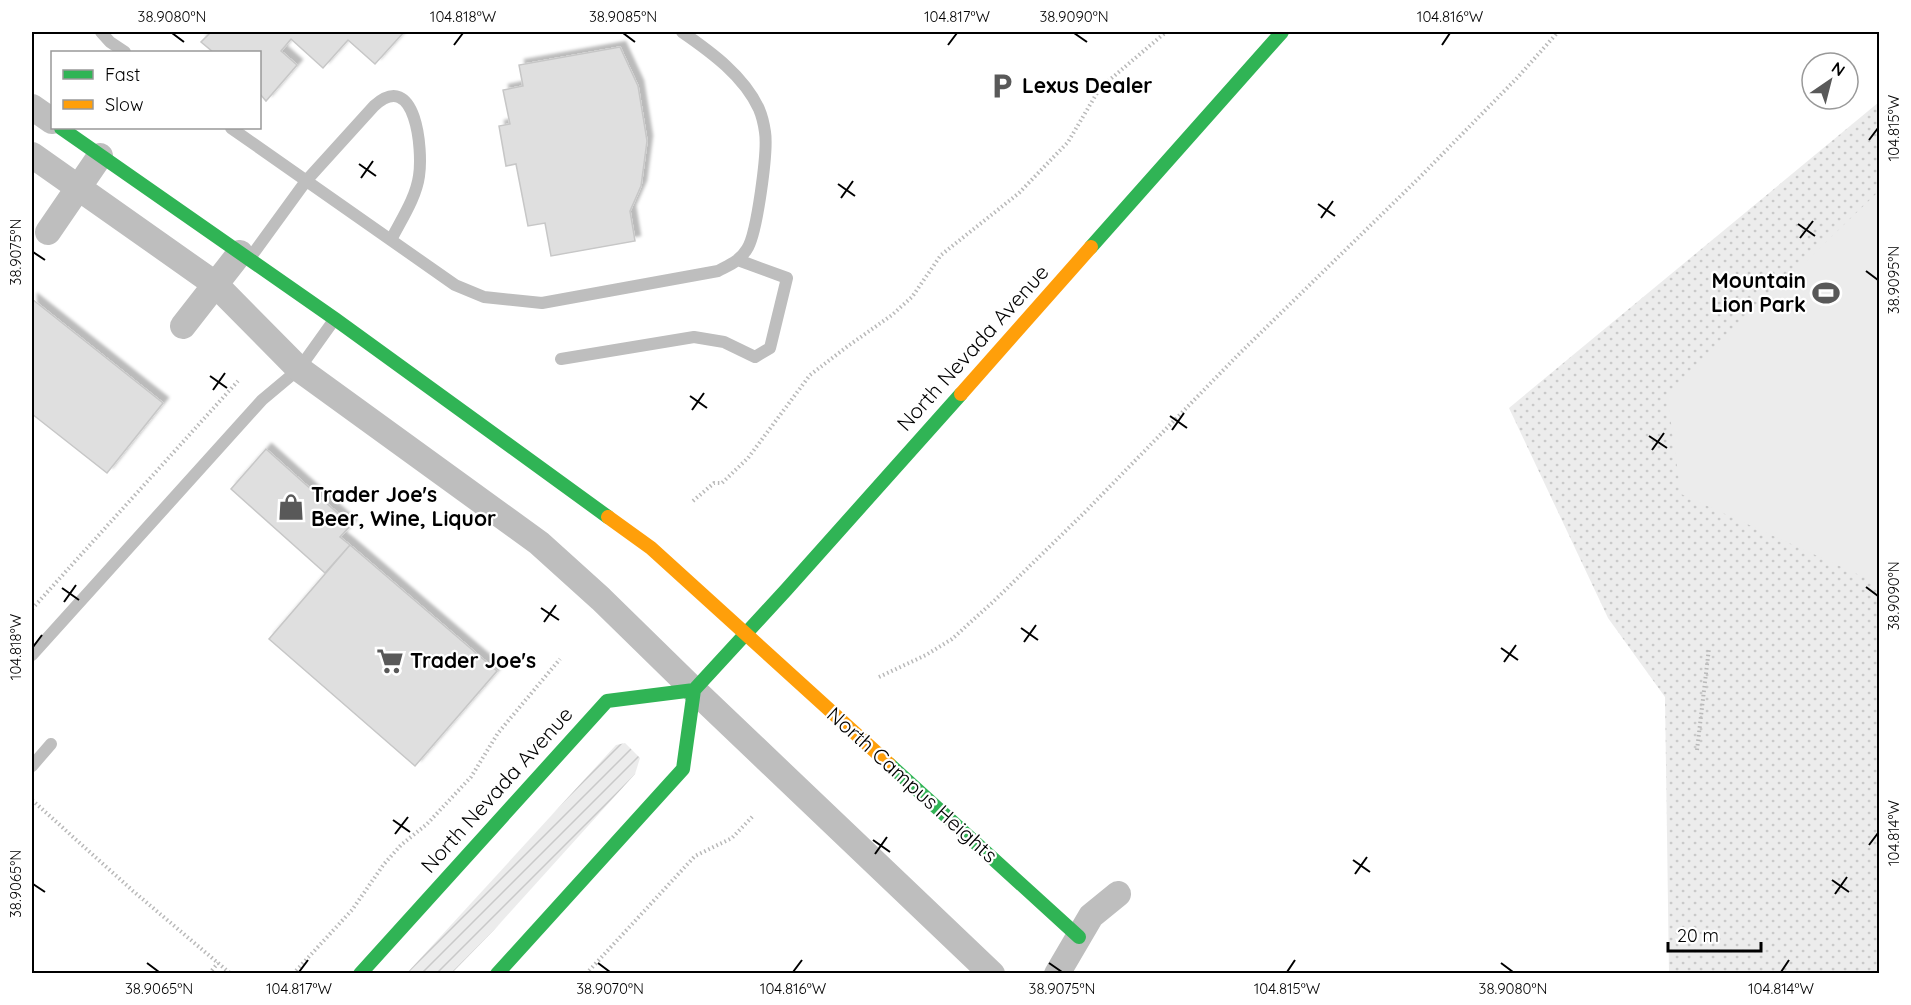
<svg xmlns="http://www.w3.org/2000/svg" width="1911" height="1005" viewBox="0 0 1911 1005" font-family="Quicksand,sans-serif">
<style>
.grass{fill:url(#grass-dots)}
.garden{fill:url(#garden-furrows)}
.pitch{fill:#ececec}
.building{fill:#dfdfdf;stroke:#c7c7c7;stroke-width:1.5;filter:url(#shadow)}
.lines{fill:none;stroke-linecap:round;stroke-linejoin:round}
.path{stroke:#b9b9b9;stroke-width:4;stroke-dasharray:1.5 3;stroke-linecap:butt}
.lane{stroke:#bebebe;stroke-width:12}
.street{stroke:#bebebe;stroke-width:26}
.fast{stroke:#30b455;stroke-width:14}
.slow{stroke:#ff9f0a;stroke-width:14}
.ticks{fill:none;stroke:#000;stroke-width:2}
.labels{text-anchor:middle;stroke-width:4.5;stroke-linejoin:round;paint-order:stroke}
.poi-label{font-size:21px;font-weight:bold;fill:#000;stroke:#fff;text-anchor:start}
.street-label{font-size:21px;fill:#000;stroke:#fff}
.neatline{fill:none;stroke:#000;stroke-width:2}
.ticks-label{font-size:15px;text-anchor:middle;fill:#000}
</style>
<defs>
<pattern id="grass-dots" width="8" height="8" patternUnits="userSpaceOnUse" patternTransform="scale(1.5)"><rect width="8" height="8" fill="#ececec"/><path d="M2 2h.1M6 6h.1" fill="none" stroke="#c9c9c9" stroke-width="1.8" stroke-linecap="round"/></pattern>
<pattern id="garden-furrows" width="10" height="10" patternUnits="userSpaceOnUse" patternTransform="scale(1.5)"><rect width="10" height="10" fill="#ececec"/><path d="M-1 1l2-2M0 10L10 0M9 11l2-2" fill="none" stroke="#c9c9c9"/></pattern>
<filter id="shadow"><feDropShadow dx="5.5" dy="-5.5" stdDeviation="1.5" flood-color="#0004"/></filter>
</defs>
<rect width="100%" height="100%" fill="#fff"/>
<!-- grass -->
<path class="grass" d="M1879,102V973H1669L1665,697L1608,618L1509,408Z"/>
<!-- garden -->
<path class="garden" d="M625,743L640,758L635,774L494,930L452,973H407L616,745Z"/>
<!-- pitch -->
<path class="pitch" d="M1879,191V584L1681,494L1667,395Z"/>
<!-- building -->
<path class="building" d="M211,32H404L375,64L348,40L323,68L291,39L281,51L297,65L266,101L260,94V52H213L201,42Z
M620,47L638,86L647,141L641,186L630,211L635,241L551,256L545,223L528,226L516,164L506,166L499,126L510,124L503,90L523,86L519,65Z
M32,299L163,403L107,473L32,414Z
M266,449L351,525L340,537L350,545L325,573L231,489Z
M350,545L497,671L415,766L269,639Z"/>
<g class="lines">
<!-- path -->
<path class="path" d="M693,501L714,483H722L748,458L810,375L848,346L892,315L912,297L941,255L1019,193L1068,142L1100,88L1166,32
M32,609L238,381
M879,677L926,655L952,639L994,601L1085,512L1238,355L1420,177L1518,77L1558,32
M1697,750L1709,648
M32,800L133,891L231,974
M209,974L218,963
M293,974L352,910L384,864L401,845L427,824L471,777L498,733L560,659
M586,974L695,856L732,838L754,815"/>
<!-- lane -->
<path class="lane" d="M101,32L110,42L125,52
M231,128L455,285L484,297L542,303L718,271C729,265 740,261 747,249C757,234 768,151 765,132C764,125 762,116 759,109C744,76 711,52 682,32
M250,258L306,181L374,106C416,68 423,150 419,176C416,198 401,220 391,240
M561,359L694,337L724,342L755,357L770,348L787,278L738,260
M32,655L262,400L299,369L334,320
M32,766L51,744"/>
<!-- street -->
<path class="street" d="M32,107L52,121
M32,155L215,284L299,369L539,543L601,599L694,690L992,974
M48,232L100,156
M183,326L240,253
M1057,974L1091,916L1118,894"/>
<!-- fast -->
<path class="fast" d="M61,128L335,319L608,517
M1091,247L1282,32
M889,764L1079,937
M360,974L607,701L694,690
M497,974L683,769L694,690L786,590L961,394"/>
<!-- slow -->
<path class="slow" d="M961,394L1091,247
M608,517L651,548L889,764"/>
</g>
<!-- ticks -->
<path class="ticks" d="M172,33L184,42M623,33L635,42M1074,33L1087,42M454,45L463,33M948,45L957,33M1442,45L1450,33M1869,140L1878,128M359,164L376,176M361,178L373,161M838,184L855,196M841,198L853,181M1318,204L1335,216M1321,218L1333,201M1798,224L1815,236M1800,238L1813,221M33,252L45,260M1866,271L1878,280M210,376L227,388M213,390L225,373M690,396L707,408M692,410L704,393M1170,416L1187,428M1172,430L1184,413M1649,436L1667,448M1652,450L1664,433M1866,587L1878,596M62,588L79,600M64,602L76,585M541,608L559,620M544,622L556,605M1021,628L1038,640M1024,642L1036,625M33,647L42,635M1501,648L1518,660M1504,662L1516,645M393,820L410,832M395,834L408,817M873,840L890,852M1869,845L1878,833M875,854L887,837M1353,860L1370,872M1355,874L1367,857M1832,880L1849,892M33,884L45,892M1835,894L1847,877M147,963L159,972M598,963L610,972M1049,963L1062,972M1501,963L1513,972M299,972L308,960M793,972L802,960M1287,972L1295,960M1781,972L1789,960"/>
<!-- icons -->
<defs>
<symbol id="parking-bare" viewBox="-9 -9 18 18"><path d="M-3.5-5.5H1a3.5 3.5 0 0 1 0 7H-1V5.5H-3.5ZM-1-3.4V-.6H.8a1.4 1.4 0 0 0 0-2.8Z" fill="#595959" stroke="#fff" stroke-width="2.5" paint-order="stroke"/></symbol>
<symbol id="stadium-bare" viewBox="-9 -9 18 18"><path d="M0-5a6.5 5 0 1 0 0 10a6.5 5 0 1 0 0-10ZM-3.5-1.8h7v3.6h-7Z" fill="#595959" stroke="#fff" stroke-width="2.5" paint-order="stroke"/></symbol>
<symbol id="shop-bare" viewBox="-9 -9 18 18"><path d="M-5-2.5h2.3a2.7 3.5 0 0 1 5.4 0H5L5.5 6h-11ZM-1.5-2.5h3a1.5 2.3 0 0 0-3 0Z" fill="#595959" stroke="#fff" stroke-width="2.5" paint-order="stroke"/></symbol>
<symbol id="supermarket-bare" viewBox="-9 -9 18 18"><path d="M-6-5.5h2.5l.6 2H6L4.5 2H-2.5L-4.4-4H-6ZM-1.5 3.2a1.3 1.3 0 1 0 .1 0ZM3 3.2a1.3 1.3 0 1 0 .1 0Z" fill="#595959" stroke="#fff" stroke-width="2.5" paint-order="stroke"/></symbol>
</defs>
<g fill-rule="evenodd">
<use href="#parking-bare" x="983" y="67" width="38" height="38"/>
<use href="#stadium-bare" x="1807" y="274" width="38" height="38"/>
<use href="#shop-bare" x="272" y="488" width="38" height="38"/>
<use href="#supermarket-bare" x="371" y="642" width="38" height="38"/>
</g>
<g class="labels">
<!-- poi labels -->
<g class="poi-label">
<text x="1022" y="93">Lexus Dealer</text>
<text x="1806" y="288" text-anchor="end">Mountain<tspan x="1806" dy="24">Lion Park</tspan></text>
<text x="311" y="502">Trader Joe's<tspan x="311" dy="24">Beer, Wine, Liquor</tspan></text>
<text x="410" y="668">Trader Joe's</text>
</g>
<!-- street labels -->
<g class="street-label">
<text transform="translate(973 348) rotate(-48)" y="7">North Nevada Avenue</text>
<text transform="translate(912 785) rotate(42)" y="7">North Campus Heights</text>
<text transform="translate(497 790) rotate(-48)" y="7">North Nevada Avenue</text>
</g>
</g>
<!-- border -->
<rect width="1911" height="1005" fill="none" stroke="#ffffff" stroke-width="66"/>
<!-- legend -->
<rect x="51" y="51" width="210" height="78" fill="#ffffff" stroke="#999999" stroke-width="1.5"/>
<rect x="63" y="70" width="30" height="9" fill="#30b455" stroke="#999999" stroke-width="1.5"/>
<text x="105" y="81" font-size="18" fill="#000000">Fast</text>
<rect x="63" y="100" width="30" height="9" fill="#ff9f0a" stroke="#999999" stroke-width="1.5"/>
<text x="105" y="111" font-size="18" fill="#000000">Slow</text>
<!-- north arrow -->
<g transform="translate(1830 81) rotate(35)"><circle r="28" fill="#ffffff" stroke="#999999" stroke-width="1.5"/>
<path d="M0-4.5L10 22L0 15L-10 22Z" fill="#595959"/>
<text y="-9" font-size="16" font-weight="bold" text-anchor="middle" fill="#000000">N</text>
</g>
<!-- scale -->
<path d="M1668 942v9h93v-9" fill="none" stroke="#000000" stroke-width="3"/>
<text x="1677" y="942" font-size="18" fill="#000000" stroke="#ffffff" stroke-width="4.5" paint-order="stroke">20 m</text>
<rect x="33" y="33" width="1845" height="939" class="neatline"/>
<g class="ticks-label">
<text x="172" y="22">38.9080°N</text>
<text x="463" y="22">104.818°W</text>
<text x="623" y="22">38.9085°N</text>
<text x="957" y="22">104.817°W</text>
<text x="1074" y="22">38.9090°N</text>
<text x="1450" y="22">104.816°W</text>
<text transform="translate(1894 128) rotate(-90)" y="5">104.815°W</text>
<text transform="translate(16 252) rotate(-90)" y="5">38.9075°N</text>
<text transform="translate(1894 280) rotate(-90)" y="5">38.9095°N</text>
<text transform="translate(1894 596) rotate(-90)" y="5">38.9090°N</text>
<text transform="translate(16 647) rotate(-90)" y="5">104.818°W</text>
<text transform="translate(1894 833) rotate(-90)" y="5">104.814°W</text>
<text transform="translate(16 884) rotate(-90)" y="5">38.9065°N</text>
<text x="159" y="994">38.9065°N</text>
<text x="299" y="994">104.817°W</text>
<text x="610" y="994">38.9070°N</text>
<text x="793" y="994">104.816°W</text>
<text x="1062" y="994">38.9075°N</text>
<text x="1287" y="994">104.815°W</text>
<text x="1513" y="994">38.9080°N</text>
<text x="1781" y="994">104.814°W</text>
</g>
</svg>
